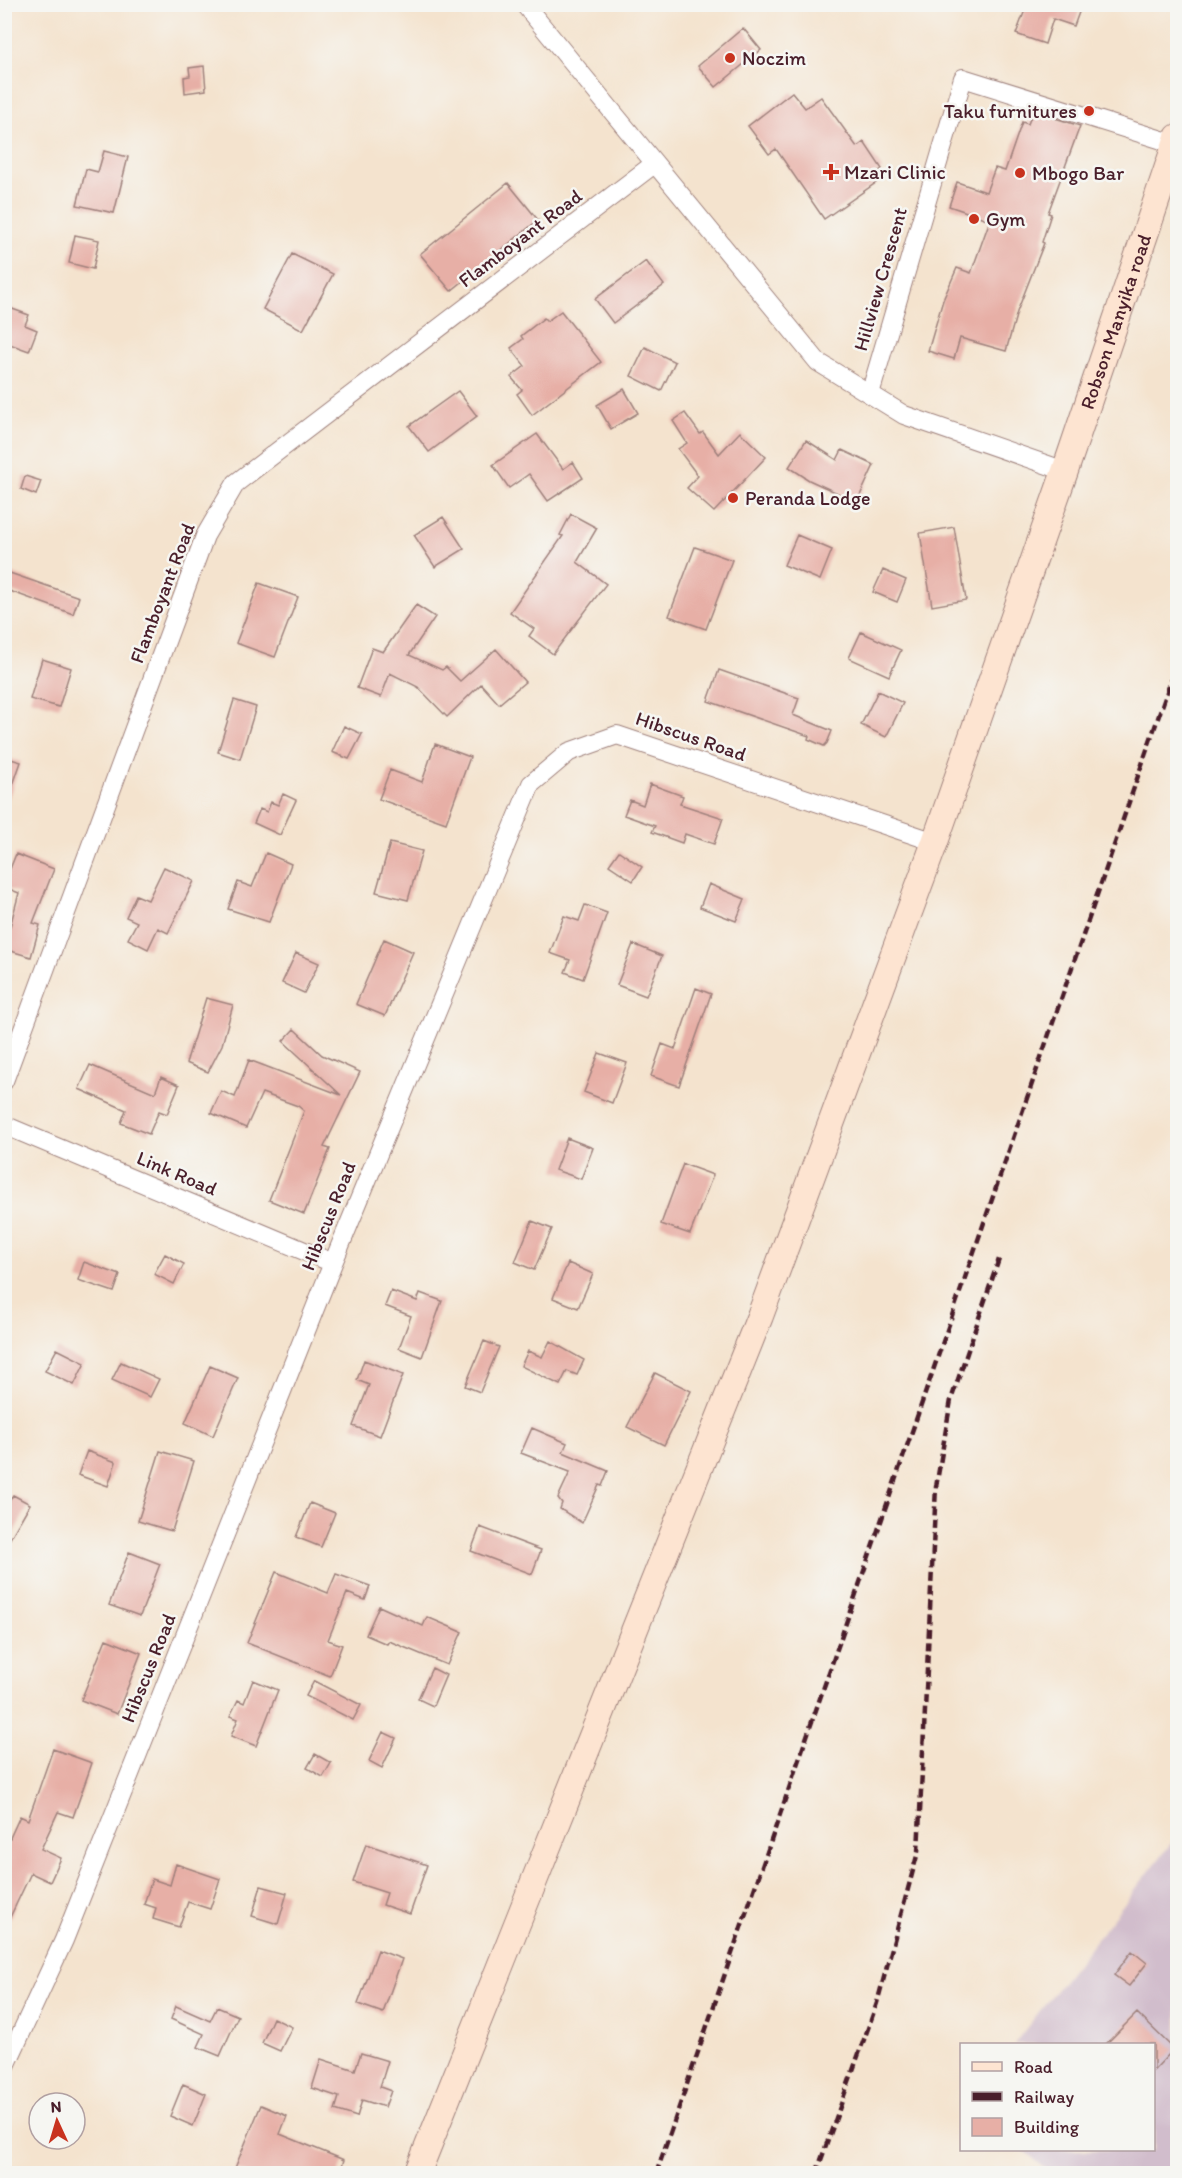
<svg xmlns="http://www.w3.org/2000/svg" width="1182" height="2178" viewBox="0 0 1182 2178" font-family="Itim,sans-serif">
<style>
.industrial{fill:#d1bdcc}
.building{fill:#e7afa6}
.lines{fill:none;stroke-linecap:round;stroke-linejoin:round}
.street-casing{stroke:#9f817c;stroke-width:20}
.secondary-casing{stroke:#9f817c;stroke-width:28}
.street{stroke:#fff;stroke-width:18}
.secondary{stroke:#fde4d1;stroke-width:26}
.rail{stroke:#4a1f2b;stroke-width:4.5;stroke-dasharray:9 4.5;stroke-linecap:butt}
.poi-dot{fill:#c8321e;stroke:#f6f6f2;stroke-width:2}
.labels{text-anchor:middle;stroke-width:5;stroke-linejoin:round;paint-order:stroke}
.poi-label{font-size:20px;fill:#4a1f2b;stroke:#f6f6f2;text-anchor:start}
.street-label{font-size:20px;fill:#4a1f2b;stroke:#f6f6f2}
</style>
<rect width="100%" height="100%" fill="#f6f6f2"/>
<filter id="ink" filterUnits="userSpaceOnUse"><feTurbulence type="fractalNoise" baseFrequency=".0167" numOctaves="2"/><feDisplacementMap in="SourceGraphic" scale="12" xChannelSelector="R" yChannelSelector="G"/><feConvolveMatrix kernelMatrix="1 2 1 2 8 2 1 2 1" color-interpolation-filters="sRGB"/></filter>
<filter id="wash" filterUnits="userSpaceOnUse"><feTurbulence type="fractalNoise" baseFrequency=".008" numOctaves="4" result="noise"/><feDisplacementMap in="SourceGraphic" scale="24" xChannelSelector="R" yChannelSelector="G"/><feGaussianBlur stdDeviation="1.35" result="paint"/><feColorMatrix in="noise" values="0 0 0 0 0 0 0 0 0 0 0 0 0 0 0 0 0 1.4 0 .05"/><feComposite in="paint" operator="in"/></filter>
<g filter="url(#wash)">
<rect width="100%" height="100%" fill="#f4e3ce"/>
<!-- industrial -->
<path class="industrial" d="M1177,1836V2173H1051L1023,2150H1154V2044H1014Z"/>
<g id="blocks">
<!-- building -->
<path class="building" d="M1018,4H1082L1074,26L1053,19L1045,44L1016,34L1025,10L1017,7Z
M743,28L761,50L716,87L698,66Z
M204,66L206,90L185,93L184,77L190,76L189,68Z
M792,92L805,108L821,97L857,147L864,142L882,169L872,176L877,182L824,219L776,149L769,154L748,126Z
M1033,111L1080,126L1048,213L1051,214L1042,242L1044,243L1017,312L1006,351L960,338L954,359L928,351L943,300L957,268L971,273L990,220L949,206L957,182L986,192L995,168L1005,171L1022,122L1028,124Z
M104,151L128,157L114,213L77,205L86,169L98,172Z
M508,183L538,220L451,291L420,254Z
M75,235L99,240L93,269L69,263Z
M292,254L333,274L303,330L263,309Z
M646,261L664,285L613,323L595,299Z
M4,306L29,315L25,325L37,330L29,351L4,342Z
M561,311L601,362L532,415L517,394L522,390L511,377L525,366L511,348L523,339L521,336L544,318L547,321Z
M645,347L675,362L661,391L631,376Z
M624,389L638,413L611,429L597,405Z
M458,391L477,416L429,452L409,426Z
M685,413L700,434L703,432L719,454L740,432L766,457L714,512L687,488L698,476L678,449L687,443L673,421Z
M537,434L563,469L573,462L583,478L548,501L529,474L509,488L493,465Z
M806,440L837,460L842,450L874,465L857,502L809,480L789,467Z
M25,476L41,481L36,495L21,489Z
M571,514L597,528L577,562L606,584L553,654L529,636L534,629L510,612L563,536L560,535Z
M443,517L464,549L435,567L414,535Z
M954,527L966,600L932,606L920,533Z
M797,535L832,550L820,580L784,565Z
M695,547L732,560L706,629L669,616Z
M883,570L906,580L897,602L873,592Z
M4,571L79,597L73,614L4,589Z
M259,583L298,597L275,657L236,643Z
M416,605L435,617L409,655L442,670L446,667L460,681L496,649L525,682L499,704L481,684L447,717L418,687L390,673L381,697L357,688L372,648L383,652Z
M861,632L901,650L889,676L849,658Z
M42,659L71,668L59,707L30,699Z
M719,670L799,698L793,715L832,731L827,743L824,746L808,739L809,736L708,701Z
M878,691L903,703L886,737L861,725Z
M234,700L256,707L240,759L218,752Z
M344,726L362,734L349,759L332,752Z
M435,744L470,757L446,823L379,799L390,770L422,782Z
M4,757L21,762L7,802H4Z
M650,784L683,796L680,804L723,818L714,844L685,834L682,843L652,832L655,826L624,815L630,800L643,805Z
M283,794L296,800L280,835L254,823L260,809L267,812L271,802L278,805Z
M390,843L422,851L408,900L376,892Z
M619,851L642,867L633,881L609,865Z
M266,853L291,864L269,922L228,909L238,882L252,887Z
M16,854L54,869L33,923L40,925L31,957L4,949L19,893L4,887V884Z
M164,867L194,881L168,933L158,928L148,949L128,939L137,922L126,917L136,895L148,900Z
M709,884L745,899L736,921L700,907Z
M585,905L607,913L583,979L565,972L570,960L550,953L564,916L579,921Z
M384,939L413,952L385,1016L356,1004Z
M633,944L662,956L646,996L617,985Z
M296,953L319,963L304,993L282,983Z
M696,988L711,994L679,1086L651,1076L662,1044L675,1049Z
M206,998L233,1005L222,1045L208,1072L186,1063Z
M294,1029L322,1055L360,1072L324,1147L330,1149L304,1214L269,1200L304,1111L298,1106L262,1093L246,1128L211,1113L221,1091L235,1097L249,1060L341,1095L283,1041Z
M599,1053L627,1063L612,1103L584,1092Z
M90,1065L155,1093L161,1077L179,1085L167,1114L159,1111L149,1134L121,1123L126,1110L79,1089Z
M567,1138L593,1148L581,1179L555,1170Z
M683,1164L713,1175L690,1234L661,1224Z
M532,1221L552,1229L534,1270L515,1262Z
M165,1254L184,1264L174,1284L154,1274Z
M84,1262L120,1275L114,1292L78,1280Z
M568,1263L593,1274L578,1308L553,1298Z
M391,1291L417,1301L420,1293L442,1301L422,1357L399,1348L411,1316L385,1306Z
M484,1341L499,1347L480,1392L465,1386Z
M550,1341L584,1360L577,1375L567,1371L560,1385L521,1366L528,1351L542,1357Z
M57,1349L85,1363L74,1385L45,1371Z
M364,1360L403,1375L380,1436L353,1426L369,1385L357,1380Z
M121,1362L159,1379L150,1397L112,1380Z
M210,1366L238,1378L213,1436L185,1423Z
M655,1373L691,1391L664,1445L627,1427Z
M532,1428L567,1443L563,1452L608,1471L602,1486L599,1485L582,1523L560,1509L562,1503L558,1498L570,1472L521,1453Z
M87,1451L116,1462L108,1486L78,1475Z
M160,1451L194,1461L172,1531L138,1521Z
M13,1495L30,1504L4,1549V1510Z
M310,1503L335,1513L321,1547L296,1537Z
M480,1527L541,1550L532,1574L471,1551Z
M129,1552L160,1564L140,1616L109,1605Z
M276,1572L328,1593L336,1574L370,1586L365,1600L347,1593L328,1640L342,1645L330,1676L247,1643Z
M379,1606L423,1626L427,1617L462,1632L447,1665L389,1641L387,1644L366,1635Z
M106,1639L141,1653L117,1714L81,1700Z
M432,1668L446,1675L433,1706L418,1699Z
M253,1680L278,1690L256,1746L231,1736L238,1719L230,1716L238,1700L244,1703Z
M314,1681L361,1705L353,1720L306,1696Z
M383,1732L396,1738L382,1768L369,1761Z
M53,1749L92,1763L73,1817L58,1812L41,1849L61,1858L50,1882L31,1873L4,1930V1851L20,1816L28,1820Z
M315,1754L331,1763L323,1777L307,1768Z
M366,1844L427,1865L410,1914L383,1905L387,1893L353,1882Z
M176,1864L220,1879L210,1909L188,1902L179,1927L153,1919L156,1908L144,1904L152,1879L170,1885Z
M261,1886L287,1893L278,1924L252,1916Z
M378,1950L402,1959L383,2013L358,2004Z
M1132,1951L1147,1963L1129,1986L1114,1975Z
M176,2006L210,2021L217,2007L238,2016L220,2056L198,2047L204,2034L171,2019Z
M1137,2013L1174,2049L1154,2070V2044H1106Z
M273,2018L292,2027L280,2051L262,2043Z
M361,2053L388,2061L380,2087L391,2091L385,2107L362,2100L357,2117L335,2110L339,2097L312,2088L321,2059L355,2070Z
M183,2084L206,2094L193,2126L170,2116Z
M261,2105L287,2116L280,2134L344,2160L339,2174H249L235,2168Z"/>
</g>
</g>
<g filter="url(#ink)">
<use href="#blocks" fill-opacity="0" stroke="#9f817c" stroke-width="1.5"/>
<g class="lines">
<defs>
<path id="street" d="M524,4L818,362L904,415L1065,471
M870,394L963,78L1175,144
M4,1081L205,536L236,483L654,164
M4,1125L333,1263
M4,2070L64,1940L333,1263L531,784L569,752L617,735L935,842"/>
<g id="secondary">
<path id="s1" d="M417,2174L760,1316L935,842L1065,471L1178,137"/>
</g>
</defs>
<!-- street casing -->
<use href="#street" class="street-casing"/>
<!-- secondary casing -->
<use href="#secondary" class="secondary-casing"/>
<!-- street -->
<use href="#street" class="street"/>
<!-- secondary -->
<use href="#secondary" class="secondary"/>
<!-- rail -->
<path class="rail" d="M656,2174L1178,660
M816,2174L877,2003L918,1852L936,1487L951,1400L999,1259"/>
</g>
</g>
<!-- markers -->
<g class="poi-dot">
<circle cx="730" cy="58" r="6"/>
<circle cx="1089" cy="111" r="6"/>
<path d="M828 163h6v6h6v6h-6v6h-6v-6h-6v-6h6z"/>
<circle cx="1020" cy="173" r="6"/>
<circle cx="974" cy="219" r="6"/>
<circle cx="733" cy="498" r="6"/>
</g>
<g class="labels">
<!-- poi labels -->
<g class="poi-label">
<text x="742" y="65">Noczim</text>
<text x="1077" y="118" text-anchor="end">Taku furnitures</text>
<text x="844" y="179">Mzari Clinic</text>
<text x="1032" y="180">Mbogo Bar</text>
<text x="986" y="226">Gym</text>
<text x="745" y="505">Peranda Lodge</text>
</g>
<!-- street labels -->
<g class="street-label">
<text transform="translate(520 238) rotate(-37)" y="7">Flamboyant Road</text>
<text transform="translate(880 279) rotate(-74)" y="7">Hillview Crescent</text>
<text dy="7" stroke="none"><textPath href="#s1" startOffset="1980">Robson Manyika road</textPath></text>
<text transform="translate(162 593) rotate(-69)" y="7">Flamboyant Road</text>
<text transform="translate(691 736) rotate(19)" y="7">Hibscus Road</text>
<text transform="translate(177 1173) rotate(23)" y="7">Link Road</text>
<text transform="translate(328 1216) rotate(-68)" y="7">Hibscus Road</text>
<text transform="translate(148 1668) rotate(-68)" y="7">Hibscus Road</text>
</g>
</g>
<!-- margin -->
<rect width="1182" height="2178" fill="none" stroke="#f6f6f2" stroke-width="24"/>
<!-- legend -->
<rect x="960" y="2043" width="195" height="108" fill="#f6f6f2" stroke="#b1a0a2" stroke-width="1.5"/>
<rect x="972" y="2062" width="30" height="9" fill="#fde4d1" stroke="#b1a0a2" stroke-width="1.5"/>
<text x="1014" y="2073" font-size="18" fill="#4a1f2b">Road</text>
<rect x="972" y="2092" width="30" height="9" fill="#4a1f2b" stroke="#b1a0a2" stroke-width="1.5"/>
<text x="1014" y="2103" font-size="18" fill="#4a1f2b">Railway</text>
<rect x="972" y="2118" width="30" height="18" fill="#e7afa6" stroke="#b1a0a2" stroke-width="1.5"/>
<text x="1014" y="2133" font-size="18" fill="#4a1f2b">Building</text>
<!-- north arrow -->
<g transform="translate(57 2121) rotate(356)"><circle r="28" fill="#f6f6f2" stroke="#b1a0a2" stroke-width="1.5"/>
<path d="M0-4.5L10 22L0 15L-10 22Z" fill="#c8321e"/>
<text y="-9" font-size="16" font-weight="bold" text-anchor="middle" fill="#4a1f2b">N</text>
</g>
</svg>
